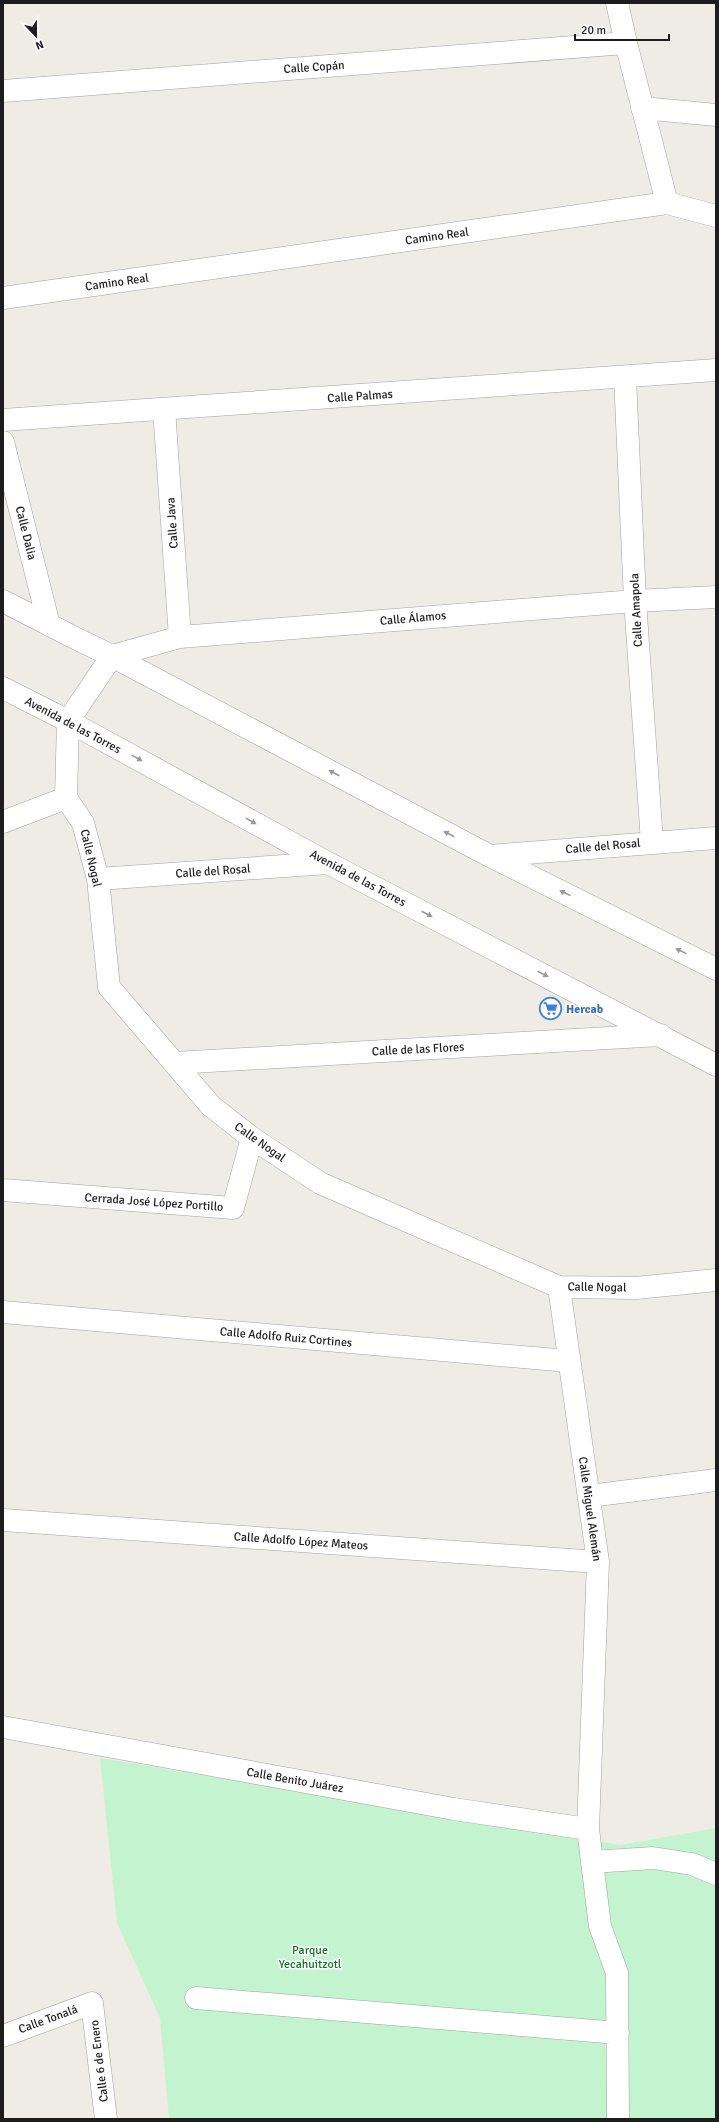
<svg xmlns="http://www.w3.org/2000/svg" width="719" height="2122" viewBox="0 0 719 2122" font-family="Signika,sans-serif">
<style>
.park{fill:#c4f4cf}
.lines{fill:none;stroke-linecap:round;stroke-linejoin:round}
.minor-casing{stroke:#a1a1a1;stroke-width:23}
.minor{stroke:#fff;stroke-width:22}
.oneway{fill:#999}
.labels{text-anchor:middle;stroke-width:3;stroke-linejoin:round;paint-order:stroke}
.street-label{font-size:12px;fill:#1d1d1d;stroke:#fff}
.shop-label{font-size:12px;font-weight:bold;fill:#366cbe;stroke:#fff;text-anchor:start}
.park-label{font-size:12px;fill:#15722b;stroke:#fff}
</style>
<rect width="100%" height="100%" fill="#eeece4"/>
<!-- park -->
<path class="park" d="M100,1758L621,1845L716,1828V2119H169L160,2018L117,1923Z"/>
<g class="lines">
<defs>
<path id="minor" d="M3,91L626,43
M642,108L716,115
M667,203L716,216
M3,298L667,203L626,43L617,3
M625,377L635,601L652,842
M164,409L180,637
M3,420L716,370
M3,442L49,625
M716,597L635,601L180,637L112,656L68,721L66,798L83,823L98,879L109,987L211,1106L252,1138L320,1183L559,1287L636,1288L716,1280
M3,601L73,637L112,656L490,856L716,969
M3,688L68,721L328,863L716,1065
M3,822L66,798
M490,856L716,838
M98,879L328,863
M175,1063L661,1035
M3,1190L233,1208L252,1138
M559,1287L598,1562L588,1829L600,1926L617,1973L618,2119
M3,1312L568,1361
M589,1496L716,1480
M3,1520L598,1562
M3,1727L454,1809L588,1829
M592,1862L653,1858L692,1864L716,1874
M196,1998L618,2033
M3,2036L92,2003L106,2119"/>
</defs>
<!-- minor casing -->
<use href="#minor" class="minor-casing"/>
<!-- minor -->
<use href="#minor" class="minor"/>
</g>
<!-- one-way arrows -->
<defs><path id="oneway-solid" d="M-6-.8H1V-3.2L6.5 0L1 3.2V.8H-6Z"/></defs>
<g class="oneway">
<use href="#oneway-solid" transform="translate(137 758) rotate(29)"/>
<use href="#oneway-solid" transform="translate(334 773) rotate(-152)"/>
<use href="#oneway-solid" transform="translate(251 821) rotate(29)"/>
<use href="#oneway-solid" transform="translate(449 834) rotate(-152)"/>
<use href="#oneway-solid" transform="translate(565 893) rotate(-154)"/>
<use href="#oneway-solid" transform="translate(427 914) rotate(27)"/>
<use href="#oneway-solid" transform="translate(681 951) rotate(-154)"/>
<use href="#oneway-solid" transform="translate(543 974) rotate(27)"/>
</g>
<!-- icons -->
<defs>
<symbol id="supermarket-ring" viewBox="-11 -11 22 22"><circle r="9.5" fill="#fff" stroke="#3f7fe0" stroke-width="1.5"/><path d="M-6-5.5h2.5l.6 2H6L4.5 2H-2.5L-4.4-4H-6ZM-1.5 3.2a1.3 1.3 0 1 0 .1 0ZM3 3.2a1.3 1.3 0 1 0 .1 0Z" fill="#3f7fe0"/></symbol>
</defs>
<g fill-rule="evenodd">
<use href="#supermarket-ring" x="538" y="996" width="25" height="25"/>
</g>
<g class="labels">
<!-- street labels -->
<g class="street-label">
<text transform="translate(314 67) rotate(-4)" y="4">Calle Copán</text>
<text transform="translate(437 236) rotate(-8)" y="4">Camino Real</text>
<text transform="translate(117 282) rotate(-8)" y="4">Camino Real</text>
<text transform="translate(360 396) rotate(-4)" y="4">Calle Palmas</text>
<text transform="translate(172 523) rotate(-94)" y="4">Calle Java</text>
<text transform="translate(26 533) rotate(76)" y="4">Calle Dalia</text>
<text transform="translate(636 610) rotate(-93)" y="4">Calle Amapola</text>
<text transform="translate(413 618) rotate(-5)" y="4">Calle Álamos</text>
<text transform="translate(73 725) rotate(28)" y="4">Avenida de las Torres</text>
<text transform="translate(603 846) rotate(-5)" y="4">Calle del Rosal</text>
<text transform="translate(91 858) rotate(77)" y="4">Calle Nogal</text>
<text transform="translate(213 871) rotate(-4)" y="4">Calle del Rosal</text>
<text transform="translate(358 878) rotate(28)" y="4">Avenida de las Torres</text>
<text transform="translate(418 1049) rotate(-3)" y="4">Calle de las Flores</text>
<text transform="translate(260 1142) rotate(35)" y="4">Calle Nogal</text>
<text transform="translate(154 1202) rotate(4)" y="4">Cerrada José López Portillo</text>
<text transform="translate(597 1287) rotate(1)" y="4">Calle Nogal</text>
<text transform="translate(286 1337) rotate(5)" y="4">Calle Adolfo Ruiz Cortines</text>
<text transform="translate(590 1509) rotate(82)" y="4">Calle Miguel Alemán</text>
<text transform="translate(301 1541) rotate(4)" y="4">Calle Adolfo López Mateos</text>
<text transform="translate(295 1780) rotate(10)" y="4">Calle Benito Juárez</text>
<text transform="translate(48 2019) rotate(-20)" y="4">Calle Tonalá</text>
<text transform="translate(99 2061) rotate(-97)" y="4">Calle 6 de Enero</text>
</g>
<!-- shop labels -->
<g class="shop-label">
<text x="566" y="1013">Hercab</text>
</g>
<!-- park labels -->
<g class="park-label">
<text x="310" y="1954">Parque<tspan x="310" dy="14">Yecahuitzotl</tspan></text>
</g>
</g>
<!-- border -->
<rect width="719" height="2122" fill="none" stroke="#1d1d1d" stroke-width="8"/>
<!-- north arrow -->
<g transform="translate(36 36) rotate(158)" stroke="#ffffff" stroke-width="3" paint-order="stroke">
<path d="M0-3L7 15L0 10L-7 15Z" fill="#1d1d1d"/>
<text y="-6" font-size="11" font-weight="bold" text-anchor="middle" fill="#1d1d1d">N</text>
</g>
<!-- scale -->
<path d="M575 34v6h94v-6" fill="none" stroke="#1d1d1d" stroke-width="2"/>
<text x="581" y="34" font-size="12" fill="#1d1d1d" stroke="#ffffff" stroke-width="3" paint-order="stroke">20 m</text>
</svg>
